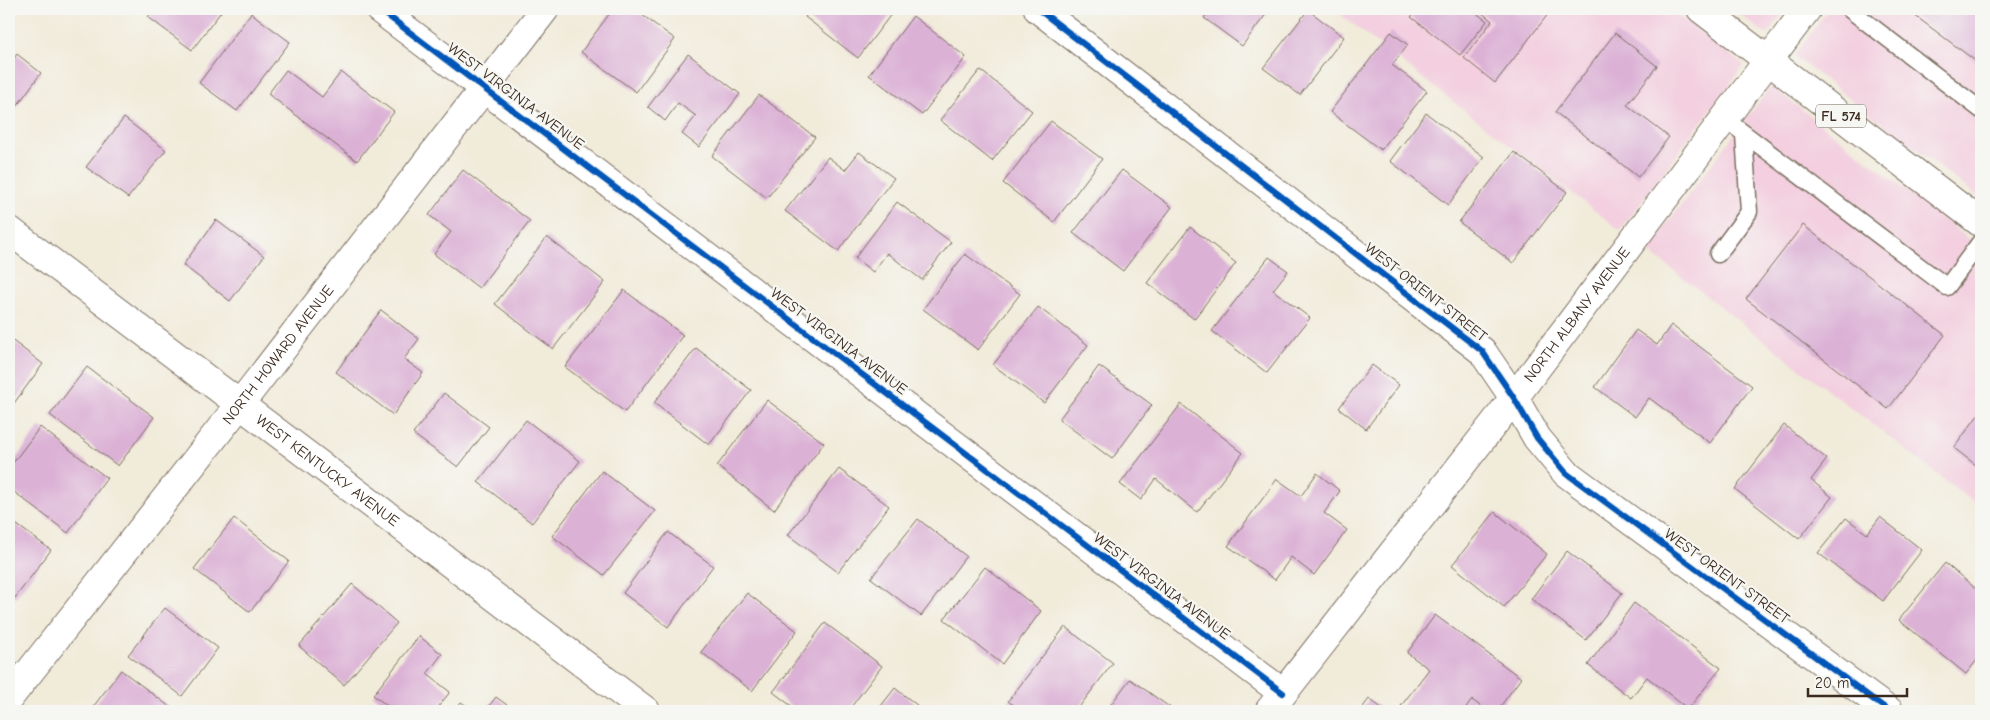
<svg xmlns="http://www.w3.org/2000/svg" width="1990" height="720" viewBox="0 0 1990 720" font-family="'Comic Neue',sans-serif">
<style>
.built{fill:#f3cfdf}
.building{fill:#dbb1d5}
.lines{fill:none;stroke-linecap:round;stroke-linejoin:round}
.service-casing{stroke:#7b6e60;stroke-width:19}
.minor-casing{stroke:#7b6e60;stroke-width:30}
.tertiary-casing{stroke:#7b6e60;stroke-width:30}
.primary-casing{stroke:#7b6e60;stroke-width:30}
.service{stroke:#fff;stroke-width:16}
.minor{stroke:#fff;stroke-width:28}
.tertiary{stroke:#fff;stroke-width:28}
.primary{stroke:#fff;stroke-width:28}
.cycleway-casing{stroke:#f6f6f2;stroke-width:9}
.cycleway{stroke:#0057b8;stroke-width:6}
.labels{text-anchor:middle;stroke-width:4.5;stroke-linejoin:round;paint-order:stroke}
.shield{fill:#f6f6f2;stroke:#73675e;stroke-width:1}
.shield-label{font-size:14px;font-weight:bold;fill:#3b2a1e}
.street-label{font-size:15px;fill:#3b2a1e;stroke:#f6f6f2}
</style>
<rect width="100%" height="100%" fill="#f6f6f2"/>
<filter id="ink" filterUnits="userSpaceOnUse"><feTurbulence type="fractalNoise" baseFrequency=".02" numOctaves="2"/><feDisplacementMap in="SourceGraphic" scale="10" xChannelSelector="R" yChannelSelector="G"/><feConvolveMatrix kernelMatrix="1 2 1 2 8 2 1 2 1" color-interpolation-filters="sRGB"/></filter>
<filter id="wash" filterUnits="userSpaceOnUse"><feTurbulence type="fractalNoise" baseFrequency=".0096" numOctaves="4" result="noise"/><feDisplacementMap in="SourceGraphic" scale="20" xChannelSelector="R" yChannelSelector="G"/><feGaussianBlur stdDeviation="1.12" result="paint"/><feColorMatrix in="noise" values="0 0 0 0 0 0 0 0 0 0 0 0 0 0 0 0 0 1.4 0 .05"/><feComposite in="paint" operator="in"/></filter>
<g filter="url(#wash)">
<rect width="100%" height="100%" fill="#f1ebda"/>
<!-- built -->
<path class="built" d="M1333,9H1670L1744,65L1620,230Z
M1733,9H1786L1767,35Z
M1829,9H1981V199L1794,56Z
M1771,86L1981,248V508L1647,250Z"/>
<g id="blocks">
<!-- building -->
<path class="building" d="M154,9H223L192,50L148,17Z
M613,9H634L675,39L636,92L581,52Z
M811,9H895L858,58L805,17Z
M1211,9H1270L1242,46L1204,18Z
M1418,9H1471L1487,21L1460,55L1411,17Z
M1483,9H1552L1495,83L1464,58L1492,21L1481,12Z
M1906,9H1981V65Z
M1308,10L1344,37L1300,95L1263,68Z
M251,13L290,42L237,111L199,83Z
M913,16L966,57L922,115L869,75Z
M1391,32L1408,45L1392,65L1427,91L1381,150L1330,112Z
M1615,33L1657,66L1627,105L1669,137L1638,177L1555,112Z
M17,54L41,73L9,117V65Z
M688,54L740,94L699,147L682,134L696,116L678,103L665,121L648,107Z
M286,70L322,97L341,72L394,112L357,161L268,94Z
M980,70L1032,111L992,161L940,120Z
M759,95L815,137L767,198L712,156Z
M1426,113L1484,157L1448,205L1390,161Z
M124,118L166,150L128,198L86,167Z
M1051,121L1102,159L1054,222L1003,183Z
M859,152L894,178L838,251L785,211L828,157L845,170Z
M1514,152L1567,192L1513,263L1459,222Z
M463,170L530,221L479,288L434,254L451,232L429,215Z
M1122,170L1172,207L1123,271L1073,233Z
M897,202L951,242L922,280L887,253L873,272L855,258Z
M216,220L264,256L230,301L183,265Z
M1803,225L1945,335L1888,409L1746,299Z
M1190,227L1236,263L1194,319L1147,283Z
M547,237L605,282L553,349L495,304Z
M965,254L1020,294L978,350L923,309Z
M1269,257L1288,271L1273,290L1310,318L1267,373L1212,331Z
M624,290L683,335L625,412L565,367Z
M1038,307L1088,345L1044,403L993,365Z
M381,310L419,339L404,359L423,373L393,415L336,372Z
M1671,325L1752,386L1710,443L1649,398L1635,417L1595,387L1636,330L1657,345Z
M9,338L43,364L9,410Z
M696,348L751,390L709,445L654,403Z
M1372,365L1399,385L1366,429L1339,408Z
M1099,366L1152,405L1112,459L1059,419Z
M87,367L154,417L118,466L50,415Z
M444,393L489,427L458,467L413,434Z
M767,400L824,443L774,510L717,466Z
M1181,404L1243,453L1197,512L1156,479L1141,500L1120,484Z
M1981,411V469L1954,448Z
M526,420L580,461L532,523L478,482Z
M1784,425L1827,459L1811,480L1832,497L1799,539L1735,489Z
M40,427L107,478L68,533L9,488V468Z
M839,469L889,506L838,572L788,535Z
M602,471L655,511L604,575L552,536Z
M1317,473L1340,491L1324,513L1347,530L1314,575L1291,557L1275,580L1228,546L1277,479L1301,496Z
M1495,512L1547,554L1504,607L1452,565Z
M1880,517L1922,550L1883,601L1818,553L1846,518L1867,534Z
M234,518L289,561L250,612L194,569Z
M9,519L51,550L15,598L9,593Z
M918,519L966,556L921,616L871,578Z
M668,532L713,566L668,627L623,593Z
M1567,551L1622,593L1586,640L1531,599Z
M1945,563L1981,593V655L1966,674L1899,620Z
M985,567L1041,611L1002,664L944,619Z
M352,584L397,623L344,685L299,646Z
M747,593L797,631L752,691L701,652Z
M1634,603L1721,668L1688,709L1647,677L1631,698L1588,665Z
M165,608L218,648L182,696L128,655Z
M1435,615L1521,678L1497,711H1487L1472,700L1464,711H1408L1401,706L1429,669L1407,653Z
M825,623L882,666L848,711H798L773,692Z
M1065,627L1113,663L1076,711H1022L1008,701Z
M419,636L442,654L427,674L450,692L435,711H394L373,695Z
M121,670L170,707L166,711H90Z
M1130,679L1175,711H1106Z
M895,688L918,706L914,711H877Z
M496,697L515,711H485Z
M1369,699L1386,711H1360Z
M461,702L474,711H454Z"/>
</g>
</g>
<g filter="url(#ink)">
<use href="#blocks" fill-opacity="0" stroke="#7b6e60" stroke-width="1"/>
<g class="lines">
<defs>
<path id="service" d="M1849,9L1981,110
M1725,119L1947,287L1981,241
M1718,254L1749,212L1744,134"/>
<g id="minor">
<path d="M379,9L1283,693"/>
<path d="M1038,9L1482,351L1514,398L1537,438L1566,473L1889,711"/>
<path id="s1" d="M9,230L646,711"/>
<path id="s2" d="M1269,711L1514,398L1807,9"/>
</g>
<g id="tertiary">
<path id="s3" d="M9,698L240,404L545,9"/>
</g>
<path id="primary" d="M1701,9L1981,223"/>
</defs>
<!-- service casing -->
<use href="#service" class="service-casing"/>
<!-- minor casing -->
<use href="#minor" class="minor-casing"/>
<!-- tertiary casing -->
<use href="#tertiary" class="tertiary-casing"/>
<!-- primary casing -->
<use href="#primary" class="primary-casing"/>
<!-- service -->
<use href="#service" class="service"/>
<!-- minor -->
<use href="#minor" class="minor"/>
<!-- tertiary -->
<use href="#tertiary" class="tertiary"/>
<!-- primary -->
<use href="#primary" class="primary"/>
<defs>
<path id="cycleway" d="M379,9L1283,693
M1038,9L1482,351L1514,398L1537,438L1566,473L1889,711"/>
</defs>
<!-- cycleway casing -->
<use href="#cycleway" class="cycleway-casing"/>
<!-- cycleway -->
<use href="#cycleway" class="cycleway"/>
</g>
</g>
<g class="labels">
<!-- shield labels -->
<rect class="shield" x="1816" y="104.5" width="50" height="23" rx="4"/>
<g class="shield-label">
<text x="1841" y="121">FL 574</text>
</g>
<!-- street labels -->
<g class="street-label">
<text transform="translate(516 96) rotate(37)" y="5">WEST VIRGINIA AVENUE</text>
<text transform="translate(1426 292) rotate(38)" y="5">WEST ORIENT STREET</text>
<text dy="5" stroke="none"><textPath href="#s2" startOffset="502">NORTH ALBANY AVENUE</textPath></text>
<text transform="translate(839 341) rotate(37)" y="5">WEST VIRGINIA AVENUE</text>
<text dy="5" stroke="none"><textPath href="#s3" startOffset="436">NORTH HOWARD AVENUE</textPath></text>
<text dy="5" stroke="none"><textPath href="#s1" startOffset="399">WEST KENTUCKY AVENUE</textPath></text>
<text transform="translate(1727 576) rotate(36)" y="5">WEST ORIENT STREET</text>
<text transform="translate(1162 586) rotate(37)" y="5">WEST VIRGINIA AVENUE</text>
</g>
</g>
<!-- margin -->
<rect width="1990" height="720" fill="none" stroke="#f6f6f2" stroke-width="30"/>
<!-- scale -->
<path d="M1808 688v8h99v-8" fill="none" stroke="#3b2a1e" stroke-width="2.5"/>
<text x="1815" y="688" font-size="15" fill="#3b2a1e" stroke="#f6f6f2" stroke-width="4" paint-order="stroke">20 m</text>
</svg>
